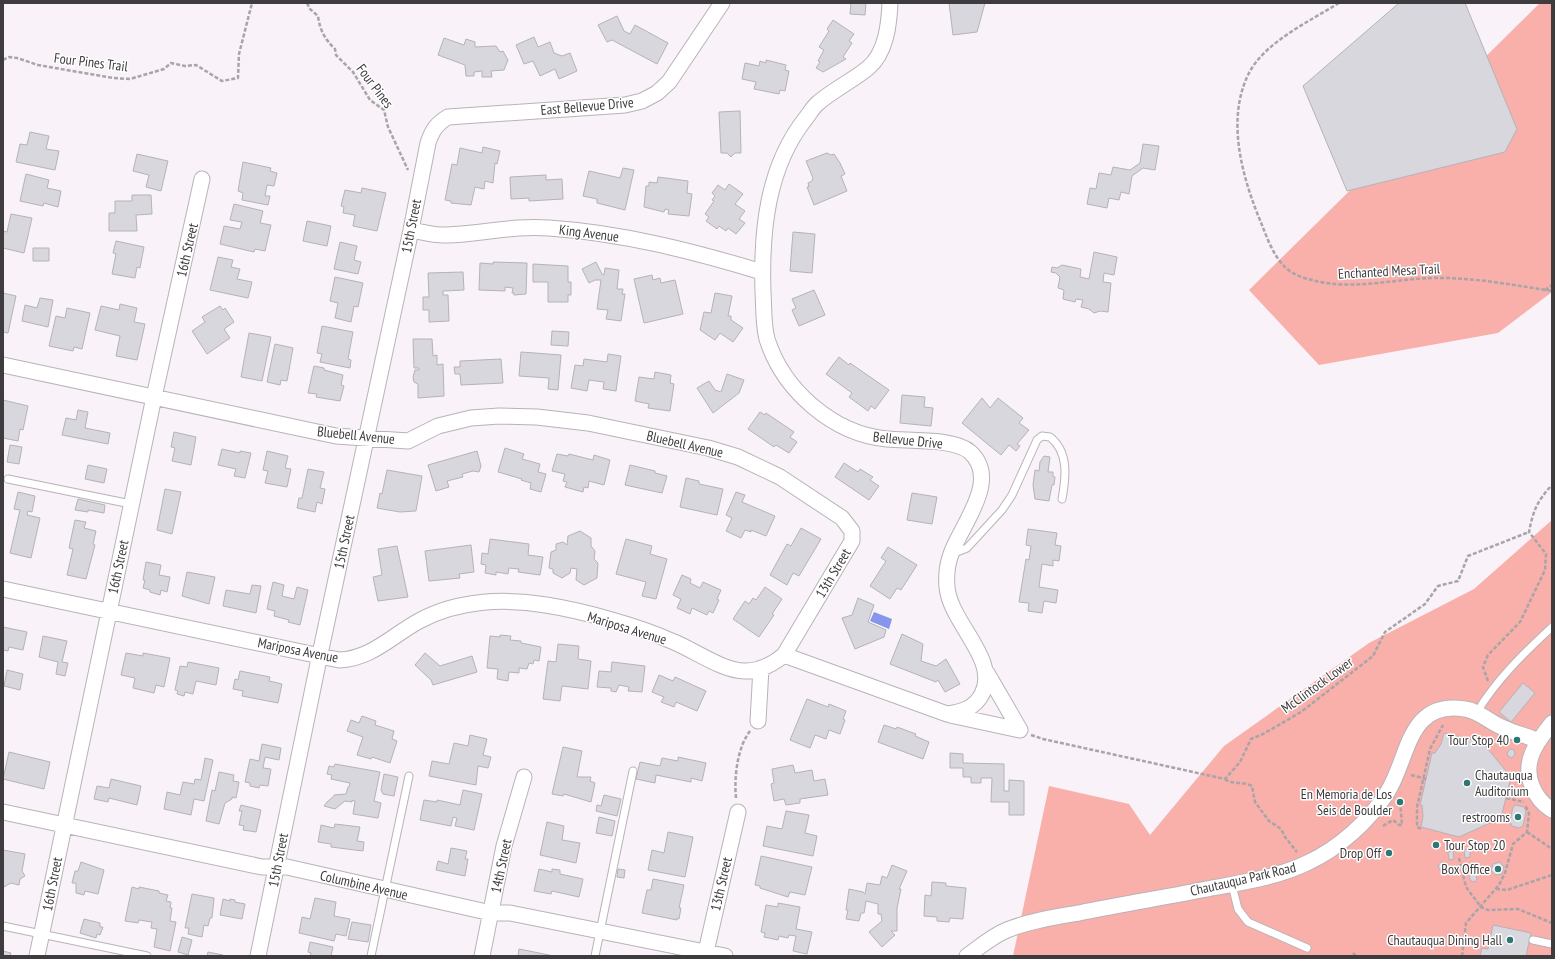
<svg xmlns="http://www.w3.org/2000/svg" width="1555" height="959" viewBox="0 0 1555 959" font-family="'PT Sans Narrow',sans-serif">
<style>
.green{fill:#f9afaa}
.water{fill:#8696ed}
.building{fill:#d9d7de;stroke:#b5b2b9}
.lines{fill:none;stroke-linecap:round;stroke-linejoin:round}
.lane-casing{stroke:#b9b3b8;stroke-width:9}
.street-casing{stroke:#b9b3b8;stroke-width:17}
.path{stroke:#a8a4a8;stroke-width:2.5;stroke-dasharray:4 2;stroke-linecap:butt}
.lane{stroke:#fff;stroke-width:7}
.street{stroke:#fff;stroke-width:15}
.poi-dot{fill:#2e7775;stroke:#fff;stroke-width:1.5}
.labels{text-anchor:middle;stroke-width:3;stroke-linejoin:round;paint-order:stroke}
.street-label{font-size:14px;fill:#3e3c3e;stroke:#fff}
.poi-label{font-size:14px;fill:#3e3c3e;stroke:#fff;text-anchor:end}
</style>
<rect width="100%" height="100%" fill="#f9f2f8"/>
<!-- green -->
<path class="green" d="M1540,3H1552V292L1498,333L1319,365L1249,290Z
M1552,520V956H1013L1049,786L1129,804L1150,835L1224,746L1369,643L1474,589Z"/>
<!-- water -->
<path class="water" d="M874,612L892,619L889,629L870,621Z"/>
<!-- building -->
<path class="building" d="M851,3H866L865,15L850,14Z
M949,3H985L977,32L953,35Z
M1399,3H1465L1517,129L1505,152L1347,191L1303,86Z
M617,16L624,31L630,34L635,25L668,43L657,64L612,40L607,42L598,25Z
M833,20L854,34L849,41L852,43L843,57L846,59L823,72L816,68L820,62L818,61L824,50L819,47L829,31L827,29Z
M534,37L538,47L550,42L554,53L562,56L570,53L577,71L559,79L555,69L540,76L533,61L524,64L516,45Z
M444,38L464,45L466,39L475,42V47L496,46L500,52L503,51L508,60L504,70L491,71L492,77H482V71L474,72V76H466L465,65L438,55Z
M766,60L786,65L785,70L789,71L785,91L780,90L779,94L754,89L756,82L742,79L745,63L759,66L760,61L766,63Z
M740,111L741,153H735L731,157L727,153H721L719,112Z
M30,132L49,136L46,149L59,151L55,170L16,162L20,144L27,145Z
M1143,144L1159,146L1155,170L1143,168L1132,176L1129,194L1121,192L1119,200L1109,198L1107,208L1087,204L1090,188L1096,189L1099,173L1111,175L1113,167L1130,170L1140,163Z
M483,147L500,151L497,164L495,163L493,183L485,181L484,189L475,187L471,205L451,203V201L445,200L452,164L457,165L460,148L482,153Z
M827,153L831,155L834,154L840,163L845,174L841,176L847,191L814,205L807,187H809L808,183L812,181L813,178L806,161Z
M137,154L168,161L161,191L146,187L149,175L133,171Z
M243,162L271,168L270,171L277,173L274,186L267,185L265,196H270L268,205L242,200L243,193L238,191Z
M623,168L634,170L625,210L597,203V199L583,196L589,171L620,178Z
M26,174L49,180L47,188L61,191L58,207L44,203L43,206L20,201Z
M546,175V180L562,179L563,199L529,201V198L511,199L510,177Z
M658,177L688,181L687,193L692,194L689,216L668,214L669,210L665,209L664,212L644,207L646,186H649V182L657,183Z
M729,184L743,194L735,204L745,211L739,219L745,223L736,234L728,228L726,231L719,226L717,229L706,221L709,217L705,214L714,201L712,200L715,196L712,193L718,185L725,190Z
M362,188L386,193L377,231L353,226L355,215L343,213L344,207L341,206L345,190L361,193Z
M132,195H151L152,214L136,215L137,231H109V213H115V201H132Z
M234,204L263,211L260,223L271,225L265,251L255,249L254,252L220,244L224,226L240,229L242,222L230,220Z
M11,214L32,218L24,253L3,248V231L7,232Z
M307,221L331,226L327,246L303,241Z
M793,232L815,234L812,273L790,271Z
M116,241L144,247L140,268L137,267L135,278L112,274L116,254L113,253Z
M340,242L357,246L354,260L361,262L358,274L334,269Z
M33,248H49V261H33Z
M1094,252L1117,257L1114,275L1104,273L1103,282L1111,283L1108,312L1100,311L1094,313L1089,309L1081,307L1083,300L1076,299L1075,302L1063,299L1064,290L1058,288L1060,277L1056,273L1051,272L1052,267L1057,268L1062,265L1081,269L1080,277L1089,279Z
M218,257L233,260L231,267L240,269L237,279L252,282L248,298L210,290Z
M493,262L527,263L526,294L514,295V293H512L513,288L505,287V291L479,290L480,263L493,264Z
M596,262L602,274L604,275L605,268L619,270L617,289H623L622,294H625L621,321L606,319L608,310L597,309L601,280H595L589,283L582,269Z
M533,264L568,266V282H571V295H568V302H548V282H533Z
M463,272L464,290L443,291V295H448L449,321L429,322V310H423V297H429L428,273Z
M652,275L653,280L660,278L661,283L675,280L683,314L644,323L634,279Z
M335,277L363,283L358,307L354,306L351,322L335,318L338,303L330,301Z
M814,290L825,315L799,326L792,310L796,308L792,299Z
M3,293L16,296L8,333L3,332Z
M715,293L732,296L728,316H731V320L743,328L733,342L720,333L715,340L700,330L704,312L711,313Z
M40,298L53,300L48,327L22,321L25,305L37,308Z
M120,304L137,308L134,322L145,324L137,360L116,356L120,336L95,330L101,306L119,310Z
M220,306L223,310L225,308L234,322L224,329L230,338L207,354L192,331L205,322L202,317Z
M67,308L90,313L82,349L74,347L73,351L49,346L56,316L65,318Z
M322,326L353,332L348,359L351,360L350,368L320,362L322,354L317,353Z
M552,331L569,332L568,346L551,345Z
M249,333L271,337L262,381L241,377Z
M413,339H432L433,356L437,355V365L443,364L444,396L418,398V384L414,382L413,377L415,370H419V368H414Z
M275,344L293,348L287,381L281,380L280,385L267,382Z
M521,352L561,355L558,390L548,389L549,378L519,376Z
M608,354L621,356L616,391L603,389L604,382L589,380L587,391L571,388L575,365L583,366L584,359L607,362Z
M839,357L849,365L850,363L889,390L875,409L871,406L868,411L849,397L852,393L826,374Z
M501,359L503,383L461,385L460,374H455L454,367H460V361Z
M314,366L324,368V370L343,375L341,385L344,386L340,401L316,397L317,394L308,393Z
M655,372L671,375L670,383L674,384L670,411L648,408L649,404L635,401L639,377L654,379Z
M727,374L744,380L739,393L713,413L697,388L709,381L715,390L721,392Z
M902,395L925,397L924,407L933,408L931,426L900,423Z
M982,398L990,408L998,398L1023,418L1019,423L1029,430L1017,444L1020,446L1016,451L1009,445L1001,455L962,423Z
M3,400L28,406L23,430L20,429L18,441L3,438Z
M78,410L88,412L85,428L110,433L108,444L62,435L66,418L76,420Z
M760,412L765,415L766,413L794,432L790,437L797,442L789,453L776,445L774,447L748,429Z
M174,432L196,437L191,465L172,461L175,448L171,447Z
M10,445L22,447L19,464L7,462Z
M505,448L524,454L522,459L540,464L538,472L546,474L541,492L530,489L531,483L521,480L522,479L498,472Z
M222,449L240,453V451L251,453L245,478L234,476L236,469L218,465Z
M267,451L288,456L285,468L291,469L287,487L265,483L268,471L263,470Z
M477,451L481,466L479,472L473,471L462,474L463,477L447,481L449,487L436,491L428,465Z
M557,454L568,456L569,454L593,460L594,455L610,460L604,485L589,481L588,488L584,487L583,492L565,487L567,482L563,481L565,474L552,471Z
M1044,456L1050,457L1048,472H1053V476L1055,477L1054,485H1052L1049,501L1035,499L1033,485L1035,470L1039,471L1040,462Z
M844,463L858,472L860,469L873,477L870,480L879,486L869,500L835,477Z
M88,465L107,469L104,483L85,479Z
M630,465L655,471V473L667,476L662,493L625,485Z
M308,469L324,472L320,488L325,489L322,504L317,502L315,512L297,508L299,498H302Z
M387,470L422,476L416,511L400,512L377,508L380,493L382,494Z
M686,478L699,481V484L723,489L717,515L680,507Z
M165,489L181,492L172,534L157,530Z
M18,492L35,496L32,512L28,511L27,515L40,518L31,558L10,553L20,510L14,509Z
M736,492L745,495L742,502L775,516L766,536L751,530V532L745,530L741,538L726,531L732,518L726,515Z
M912,493L937,497L932,524L907,520Z
M78,499L105,505L104,513L88,510V512L75,510Z
M75,520L86,522L84,528L96,531L93,544L95,545L86,579L67,575L73,549L69,548Z
M801,528L821,539L799,576L793,573L787,585L770,575L787,544L791,546Z
M1028,529L1057,533L1055,545L1061,546L1059,561L1053,560V566L1042,564L1039,587L1058,590L1056,603L1044,601L1042,613L1028,611L1029,603L1019,602L1026,559L1029,560L1031,546L1026,545Z
M580,531L591,538V546L595,551L594,559L598,563L597,578L584,585L576,580L577,569L571,568L570,573L562,578L553,573V569L549,568L551,552L556,550V544L563,542L567,545L568,536Z
M490,539L529,544L528,555L543,557L540,575L518,572L519,569L509,568L508,574L496,572V575L485,573L486,565L481,564L482,553L488,554Z
M626,539L652,546L650,554L667,559L656,599L642,596L646,582L616,574Z
M471,545L474,572L459,574L460,578L429,581L425,551Z
M397,546L408,597L378,601L373,577L382,575L378,549Z
M888,547L917,565L901,590L897,588L890,599L870,586L886,561L881,558Z
M146,562L161,565L159,575L170,577L167,592L161,590L160,595L150,592V590L143,588L145,580H143Z
M187,572L215,577L209,604L182,596Z
M682,575L691,579L690,583L700,588L703,582L721,590L717,599L719,600L713,613L709,611L707,615L692,608L690,614L677,608L681,599L673,595Z
M273,582L284,585L282,596L294,599L297,587L308,590L300,625L288,622L289,620L274,616L275,611L267,609Z
M252,585L261,586L256,613L223,606L226,590L250,594Z
M765,587L782,599L772,614L774,615L759,637L733,619L745,601L749,604L753,598L756,600Z
M858,598L874,605L868,622L886,630L884,637L855,649L842,618L852,615Z
M3,627L27,632L23,650L9,647L8,651L3,650Z
M902,634L923,644L921,661L936,666L946,659L960,684L945,692L938,680L936,682L890,664Z
M500,635L511,636L510,640L521,641V643L541,647L539,661L534,660L533,664L529,663L527,669L519,668V673L509,672L508,681L497,679L498,669L487,668L490,636L500,637Z
M43,636L67,641L62,662L68,663L65,676L56,674L58,662L39,657Z
M558,644L579,646L578,659L591,661L588,689L562,686L560,701L543,699L548,661L556,662Z
M126,653L143,656V653L170,658L164,687L156,685L154,693L133,688L135,678L121,675Z
M425,653L440,666L472,656L477,672L433,685L431,680L415,665Z
M188,662L219,668L216,685L196,681L193,694L185,692L184,696L177,694L178,691L175,690L180,666L187,667Z
M612,662L645,666L642,692L628,691L629,687L619,685L616,692L611,691V688L597,687L599,671L611,672Z
M7,670L23,674L20,690L4,686Z
M240,671L270,677L269,681L282,684L278,703L242,696L243,691L233,689L235,679L238,680Z
M659,675L673,681L675,677L706,691L697,711L676,702L674,707L661,702L664,697L652,692Z
M1523,683L1535,693L1511,722L1499,712Z
M807,699L828,707L829,704L846,711L843,719L845,720L840,734L829,730L826,739L815,735L810,748L790,740Z
M362,716L376,721L375,725L394,731L392,739L397,741L390,763L372,757L371,759L357,755L363,737L347,731L351,720L359,723Z
M884,725L896,729L897,727L916,734L915,736L929,742L923,759L878,742Z
M1444,733L1482,742L1511,777L1501,818L1459,837L1421,827L1423,816L1422,805H1420L1432,753H1435L1441,744Z
M470,735L487,739L483,755L491,757L488,768L478,766L476,785L429,776L432,761L449,764L454,743L468,746Z
M262,744L281,748L279,760L265,757L263,768L271,769L268,786L260,785L259,788L250,786V783L245,782L250,759L259,761Z
M563,747L582,751L577,777H591L590,781L595,783L591,802L564,794L563,796L552,794Z
M1510,749L1514,750L1515,754L1512,758L1508,756L1507,753Z
M9,752L50,762L44,789L3,779Z
M950,753L963,754V763L1004,764V791H1009V780L1024,781V815H1009V802H991L992,778H981V783H971V777H963V768H950Z
M678,757L706,763L702,781L691,778V782L656,775L655,783L636,779L640,762L660,766L662,758L678,761Z
M205,758L213,760L204,801L194,799L191,815L164,809L167,792L180,795L183,782L194,784L195,779L201,780Z
M335,764L380,772L374,801L381,803L378,818L353,814L355,801L352,800V802L345,801L335,809L324,806L327,802L334,796V795L346,794L348,787H349L350,783L331,779L332,775L327,774L329,766L334,767Z
M793,765L795,773L812,770L814,781L825,779L828,795L800,799V803L786,805L784,799L774,801L771,784L774,783L772,769Z
M219,772L234,775L233,781L239,782L236,798L232,797V799L225,803L219,824L206,821L212,790L215,791Z
M384,774L398,777L394,796L383,794L381,790Z
M111,779L141,786L137,805L109,798L108,802L94,799L97,786L109,788Z
M463,790L482,794L474,830L455,826L457,818L453,817L451,826L420,820L424,800L437,802V800L460,805Z
M604,795L621,799L617,816L596,811L597,805L601,806Z
M241,805L261,810L256,832L243,830L244,826L239,825L242,811H239Z
M1516,805L1524,807L1526,812L1523,826L1519,828L1512,826L1510,822L1513,807Z
M786,811L809,815L805,833L817,836L813,856L763,846L767,826L782,829Z
M599,817L615,821L612,836L596,833Z
M547,822L564,826L562,840L580,843L576,863L540,855Z
M335,824L360,827L357,841L364,842L363,851L331,847V844L318,842L321,825L334,828Z
M668,832L693,837L685,877L648,870L652,850L664,853Z
M451,848L467,851L465,859H468L465,876L436,870L438,861L448,864Z
M1470,849V857L1465,858L1464,850Z
M3,850L25,854L22,871L25,876L20,879L19,885L11,883L4,887L3,885Z
M1453,851L1454,859L1449,860L1448,852Z
M761,856L812,867L805,895L790,892L788,897L760,888V886L755,885Z
M81,862L104,870L98,894L85,891L84,895L76,893V883H72L75,871H78Z
M1441,862L1445,863L1447,867L1444,871L1440,870L1438,866Z
M1500,862L1504,867L1502,874L1495,875L1491,870L1493,864Z
M892,865L907,871L899,889H901L897,908V931H891L895,935L882,947L869,932L882,921L881,914H878V904L866,901L864,913H861L859,921L846,919L848,910H846L849,889L863,892L865,894L867,883L880,885L882,876L887,878Z
M539,869L552,872V869L560,870V874L583,879L579,897L552,891L551,894L534,891Z
M618,869L625,870L624,878L617,877Z
M1472,874L1476,875L1477,879L1475,882L1471,881L1469,877Z
M653,879L684,885L679,908H681L679,919L677,918V920L642,913L647,890H651Z
M932,882L946,883V886L966,888L963,919L950,918L949,922L937,921V917L924,916L925,895L931,896Z
M132,887L139,889V887L159,891V893L168,895L166,901L171,902L170,908H172L170,921L176,922L170,951L154,947L157,929L151,928L152,922L139,920L138,923L125,921Z
M192,894L214,898L212,918H210L208,926L204,925L202,937L188,934L189,928H185Z
M315,898L336,902L334,916L350,919L346,936L336,934L334,941L299,933L302,917L310,919Z
M223,899L230,901V899L235,900V902L245,904L242,919L220,915Z
M778,903L800,907L796,929L812,932L807,954L793,951L796,936L789,935L788,938L779,936L778,940L764,937L765,933L761,932L766,905L778,907Z
M84,919L100,923V927H103L100,935L97,934L96,938L80,933Z
M352,922L371,925L368,942L348,939Z
M1493,925L1531,933L1526,956H1480L1482,948L1488,949Z
M182,937L192,940L188,955L178,952Z
M310,942L333,947L331,956H310L311,953L308,952Z
M519,949L554,956H518Z
M3,951L11,953L10,956H3Z
M208,952L223,955V956H207Z"/>
<g class="lines">
<defs>
<path id="lane" d="M8,479L131,504
M952,554L967,548L1002,510L1012,495L1037,440L1042,436L1050,437C1069,452 1066,477 1062,499
M1477,712C1497,679 1524,653 1552,627
M1232,885L1238,909L1248,922L1307,948
M3,926L147,956
M1533,940L1552,944
M371,956L409,776
M595,956L633,771"/>
<path id="street" d="M411,230C423,232 435,236 447,235C481,234 515,225 549,228C622,233 693,251 762,272
M3,365L336,436L408,441L438,426L471,418L499,416L537,417L588,423L708,448L738,457L780,477L842,518L852,531V541L784,655C773,664 760,671 746,671C724,672 694,650 674,642C638,626 584,611 546,605C504,598 457,600 419,621C393,635 371,659 339,660L3,589
M784,655L947,714C962,712 975,708 982,694C1000,660 950,623 947,587C946,576 947,565 951,554C961,525 1001,480 970,452C954,438 909,441 887,439C833,434 783,390 767,339C763,324 764,307 763,292C761,231 767,167 806,118C810,113 813,107 818,103C833,90 852,81 868,68C886,53 889,25 890,3
M950,715L1020,730L987,673
M758,721L761,668
M1552,723C1537,742 1522,761 1532,786C1536,796 1542,804 1552,810
M3,812L262,867H287L491,913H510L725,956
M37,956L154,397L202,179
M258,956L320,654L411,230L428,143C432,131 436,124 448,117L625,105L642,101L657,93L669,82L722,3
M482,956L504,846L524,777
M705,956L738,812
M967,956C980,947 992,936 1007,930C1029,921 1055,917 1079,913C1123,904 1167,897 1212,888C1244,882 1279,877 1309,862C1339,848 1369,821 1387,793C1409,759 1407,699 1465,709C1480,711 1490,723 1504,728C1515,733 1527,736 1539,741"/>
</defs>
<!-- lane casing -->
<use href="#lane" class="lane-casing"/>
<!-- street casing -->
<use href="#street" class="street-casing"/>
<!-- path -->
<path class="path" d="M307,3L310,9L318,16C320,31 325,39 335,49L336,55L353,72L370,100L384,110L388,127L408,170
M1339,3C1310,21 1265,42 1249,73C1225,120 1243,180 1262,225C1267,238 1273,254 1283,265C1290,273 1302,278 1312,280C1351,291 1393,279 1432,278C1472,277 1513,285 1552,291
M3,60L9,57L17,58L38,65L113,78L130,79L164,69L171,63L185,66L196,65L222,81L238,78L239,54L252,3
M1545,290L1552,285
M1488,681L1483,667L1488,655L1520,622L1545,570L1546,554L1529,532C1533,511 1537,501 1552,485
M1031,735L1043,739L1225,779L1240,762L1251,739L1263,734L1301,712L1373,656L1385,632L1425,604L1438,586L1458,581L1468,556L1529,532
M1411,775L1426,779
M1225,779C1232,785 1243,781 1252,786L1255,802L1269,821L1281,829L1285,837L1297,852
M736,798C734,778 737,748 750,731
M1506,798L1524,802
M1383,826L1393,820L1399,825H1402L1400,801
M1421,829L1417,827V807L1430,749L1443,725
M1527,832L1552,849
M1459,858L1466,887L1481,907L1488,910L1518,909L1552,923
M1496,889L1507,890L1552,875
M1353,953L1356,956
M1462,956L1466,923L1499,885L1505,873L1513,844L1527,832L1529,813L1525,805"/>
<!-- lane -->
<use href="#lane" class="lane"/>
<!-- street -->
<use href="#street" class="street"/>
</g>
<!-- markers -->
<g class="poi-dot">
<circle cx="1517" cy="740" r="4"/>
<circle cx="1467" cy="783" r="4"/>
<circle cx="1400" cy="802" r="4"/>
<circle cx="1518" cy="817" r="4"/>
<circle cx="1436" cy="845" r="4"/>
<circle cx="1389" cy="853" r="4"/>
<circle cx="1498" cy="869" r="4"/>
<circle cx="1510" cy="940" r="4"/>
</g>
<g class="labels">
<!-- street labels -->
<g class="street-label">
<text transform="translate(91 62) rotate(7)" y="5">Four Pines Trail</text>
<text transform="translate(375 86) rotate(53)" y="5">Four Pines</text>
<text transform="translate(587 106) rotate(-5)" y="5">East Bellevue Drive</text>
<text transform="translate(411 226) rotate(-79)" y="5">15th Street</text>
<text transform="translate(589 233) rotate(7)" y="5">King Avenue</text>
<text transform="translate(187 250) rotate(-77)" y="5">16th Street</text>
<text transform="translate(1389 271) rotate(-3)" y="5">Enchanted Mesa Trail</text>
<text transform="translate(356 435) rotate(6)" y="5">Bluebell Avenue</text>
<text transform="translate(908 440) rotate(6)" y="5">Bellevue Drive</text>
<text transform="translate(685 444) rotate(13)" y="5">Bluebell Avenue</text>
<text transform="translate(344 542) rotate(-78)" y="5">15th Street</text>
<text transform="translate(118 567) rotate(-78)" y="5">16th Street</text>
<text transform="translate(833 573) rotate(-59)" y="5">13th Street</text>
<text transform="translate(627 628) rotate(17)" y="5">Mariposa Avenue</text>
<text transform="translate(298 650) rotate(11)" y="5">Mariposa Avenue</text>
<text transform="translate(1317 685) rotate(-36)" y="5">McClintock Lower</text>
<text transform="translate(278 860) rotate(-79)" y="5">15th Street</text>
<text transform="translate(501 866) rotate(-78)" y="5">14th Street</text>
<text transform="translate(1243 879) rotate(-13)" y="5">Chautauqua Park Road</text>
<text transform="translate(52 884) rotate(-79)" y="5">16th Street</text>
<text transform="translate(721 884) rotate(-77)" y="5">13th Street</text>
<text transform="translate(364 885) rotate(13)" y="5">Columbine Avenue</text>
</g>
<!-- poi labels -->
<g class="poi-label">
<text x="1509" y="745">Tour Stop 40</text>
<text x="1475" y="780" text-anchor="start">Chautauqua<tspan x="1475" dy="16">Auditorium</tspan></text>
<text x="1392" y="799">En Memoria de Los<tspan x="1392" dy="16">Seis de Boulder</tspan></text>
<text x="1510" y="822">restrooms</text>
<text x="1444" y="850" text-anchor="start">Tour Stop 20</text>
<text x="1381" y="858">Drop Off</text>
<text x="1490" y="874">Box Office</text>
<text x="1502" y="945">Chautauqua Dining Hall</text>
</g>
</g>
<!-- border -->
<rect width="1555" height="959" fill="none" stroke="#3e3c3e" stroke-width="8"/>
</svg>
